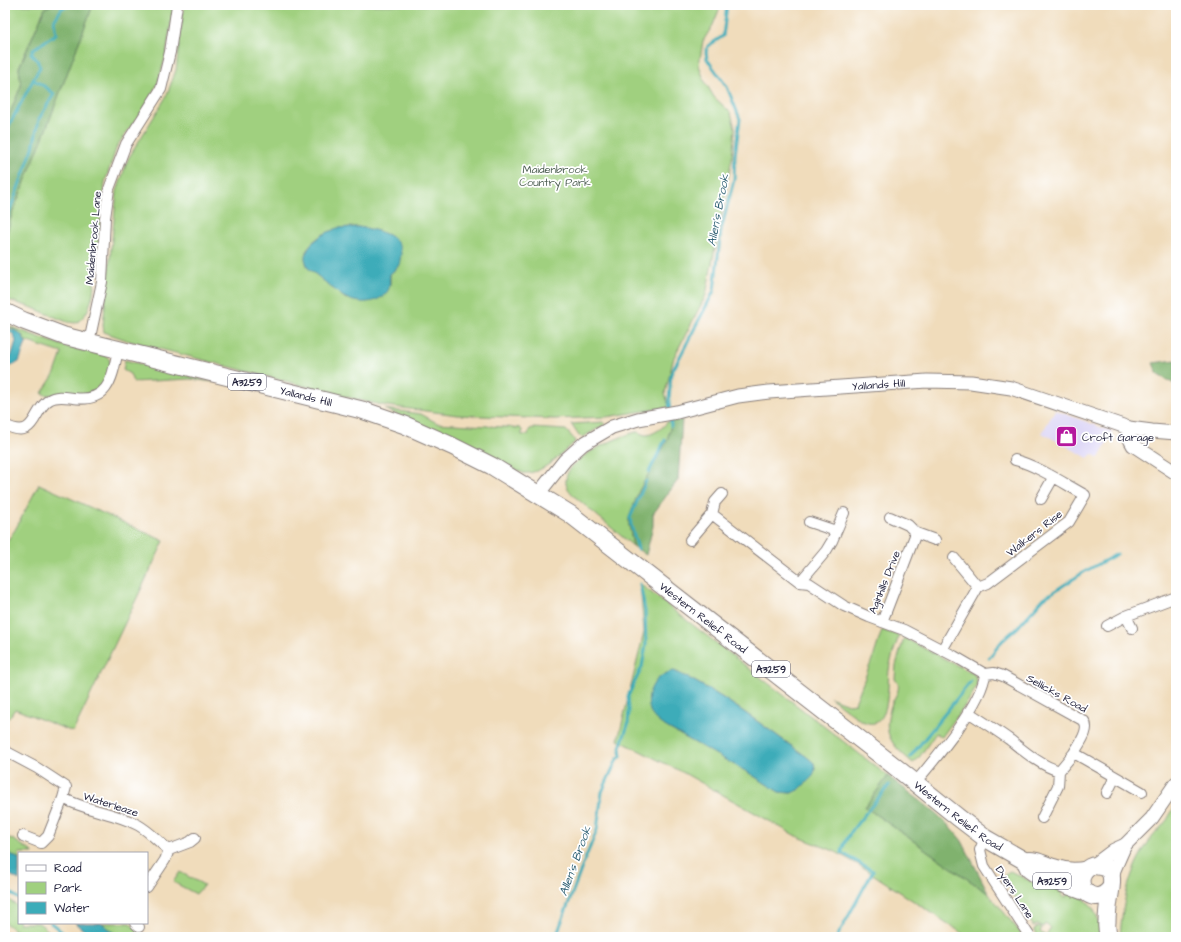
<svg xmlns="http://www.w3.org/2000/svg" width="1181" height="942" viewBox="0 0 1181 942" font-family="'Architects Daughter',sans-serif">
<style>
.built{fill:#dcd5f6}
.green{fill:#a0d07f;stroke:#61795d;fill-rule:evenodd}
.forest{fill:#80b26e;stroke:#516a54}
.water{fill:#3cacb9;stroke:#2f677a}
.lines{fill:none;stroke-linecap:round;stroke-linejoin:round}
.stream{stroke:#3cacb9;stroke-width:3}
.minor-casing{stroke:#897f7b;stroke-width:12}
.tertiary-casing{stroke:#897f7b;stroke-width:15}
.primary-casing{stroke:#897f7b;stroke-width:19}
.minor{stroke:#fff;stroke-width:10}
.tertiary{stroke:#fff;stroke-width:13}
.primary{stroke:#fff;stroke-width:17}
.labels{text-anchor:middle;stroke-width:3.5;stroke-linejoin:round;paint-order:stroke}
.shield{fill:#fff;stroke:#646476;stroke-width:1}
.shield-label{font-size:10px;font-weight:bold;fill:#22223b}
.park-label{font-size:11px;fill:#4e5f53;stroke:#fff}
.street-label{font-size:11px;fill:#22223b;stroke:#fff}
.poi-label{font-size:11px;fill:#22223b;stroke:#fff;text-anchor:start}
.water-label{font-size:12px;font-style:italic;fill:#2e6074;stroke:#fff}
</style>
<rect width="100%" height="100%" fill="#fff"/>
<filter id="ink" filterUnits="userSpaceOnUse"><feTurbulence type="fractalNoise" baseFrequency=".025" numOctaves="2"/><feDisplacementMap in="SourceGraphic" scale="8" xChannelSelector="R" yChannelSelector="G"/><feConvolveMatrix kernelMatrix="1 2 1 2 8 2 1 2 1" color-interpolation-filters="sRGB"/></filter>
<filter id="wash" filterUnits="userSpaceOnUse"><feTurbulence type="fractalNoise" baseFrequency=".012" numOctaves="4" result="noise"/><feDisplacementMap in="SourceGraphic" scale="16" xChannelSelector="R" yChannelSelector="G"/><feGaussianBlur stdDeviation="0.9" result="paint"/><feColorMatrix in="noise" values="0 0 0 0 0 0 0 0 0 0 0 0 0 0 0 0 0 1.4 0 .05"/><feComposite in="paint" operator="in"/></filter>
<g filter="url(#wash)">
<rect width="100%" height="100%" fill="#f0dcbb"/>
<!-- built -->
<path class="built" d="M1055,410L1113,432L1099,458L1092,454L1088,458L1042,433Z"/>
<!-- green -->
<path class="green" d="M5,5H51L45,8L19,67L21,86L5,125Z
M93,5H174L166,55L158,83L144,108L117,146L105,182L93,294C90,306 87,316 76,323L67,322L33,308L5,299V240L12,214L45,132Z
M184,5H721L713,25L703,41L699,65L704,80L714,97L731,113L735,128L732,158L706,295L674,357L665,393L669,407L606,417L554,419L458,415L387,406L363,401L129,341L104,332L103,325L117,191L128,159L166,97L176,70ZM349,227H358L379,231L398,267L390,274V286L346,299L308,268C296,243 329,229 349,227Z
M8,326L67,347L106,356C115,362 108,375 105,384L89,395H45L42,393L55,373L62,353L25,341L23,336Z
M125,360L213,382L190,379L133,382L130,374L123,370Z
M384,409L421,414L437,423L520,428L522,430V435H528L529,430L532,428L566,430L574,439L575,442C561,454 542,475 523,473L453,438Z
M672,421L667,441L639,491L629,518V525L633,546L574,496C570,491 565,487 566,480C566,458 618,437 636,432C640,432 641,434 645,435C651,436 665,427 667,422Z
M603,422L606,424L583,437L579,436L571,424Z
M39,484L164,541L73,732L15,709L9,718L5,717V544L15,530Z
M640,584L888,776L865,807L989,894L1024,937H968L859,865L834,851L796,836L684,773L618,740L644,632ZM675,671C722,693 765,727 807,757L814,763L815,770L813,776L799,790L791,793L779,792L749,773L668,728Z
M882,630L899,636C895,647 891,658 889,670C887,685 892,737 860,720L830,697L848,704L855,703L875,652Z
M904,638L974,674C976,677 977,679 977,683C976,694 949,726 942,737L936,733L918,759L913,763C890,744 881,733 892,703C895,696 900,691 898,683L895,679L896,665Z
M1176,804V937H1120C1122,907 1128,875 1144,849C1150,838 1159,830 1167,820C1170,815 1173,809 1176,804Z
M5,836L14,840L34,853H19V859L5,851Z
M1010,871L1044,888L1047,882L1064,889L1061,895L1066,897L1069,891C1075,894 1082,897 1087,901C1096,909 1100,925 1102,937L1084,935L1074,937H1038L1034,929L1039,926L1042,928L1040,932L1046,936L1051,928L1045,924L1043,927L1038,924L1033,927L1005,881V874Z
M180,872L204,885L196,894L173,882Z
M5,897L19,907V923H39L56,937H24L5,923Z
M102,923H130L146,937H124L121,935L119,937Z"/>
<!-- forest -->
<path class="forest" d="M51,5H93L45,132L12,214L5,240V125L21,86L19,68L45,8Z
M1176,360V385L1158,375L1153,363Z
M682,420L678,480L653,514V526L646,555L633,546L629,525V518L639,491L667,441L672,421Z
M888,776C913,796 943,815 962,841L989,894L865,807Z"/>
<!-- water -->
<path class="water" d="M358,227C375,230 401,233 401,255C400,259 400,261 399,265C397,268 393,271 390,274C389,280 391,287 387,292C376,306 353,304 341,295L308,268L305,259V255L311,244L322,235L337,228Z
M13,330C20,332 23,336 26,343L19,362L7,368L6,366L12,354L16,341L12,332Z
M674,671C722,693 764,727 807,757L814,763L815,770L813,776L799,790L791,793L779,792L749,773L661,724C657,721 654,718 652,715C642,696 654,674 674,671Z
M5,851L19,859V880L5,872Z
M75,923H102L119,937L121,934L124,937H92Z"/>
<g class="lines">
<!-- stream -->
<path class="stream" d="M5,133L40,67L37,60L31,53L35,48L56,34L54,21L62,8L72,5
M5,223L33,148L39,119L54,94L47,88L34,80
M5,327L12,332
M5,374L7,368
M670,410L669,401L671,374L714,291L721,230L734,180L735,155L740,119L727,87L707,59L706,52L708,46L723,36L727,5
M670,416L671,426
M649,472L665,440
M638,549L631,525L630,518L646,481
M989,658L1002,641L1018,627L1044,598L1084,572L1117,554
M910,757L971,681
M5,888L19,899
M51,923L68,937
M556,937L585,859L597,830L602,792L617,759L621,757L620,747L628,725L629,711L628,696L642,667L646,644L645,611L640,584
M837,937L873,871L842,853C842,836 878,800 889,785"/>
</g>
</g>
<g filter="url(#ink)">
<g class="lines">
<defs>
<path id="minor" d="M89,342L102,282L105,218L109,189L126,144L161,89L170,52L177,5
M5,425C37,441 32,410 49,400C56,395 65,397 73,398C109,403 112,378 118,350
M722,494L715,502L712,514L800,582L809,583L844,606L869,617L904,630L954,656L985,674L994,673L1003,676L1084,721C1091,730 1078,745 1074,753
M1041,499L1053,478
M809,522L836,531
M916,533L935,540
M690,540L712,514
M800,582L826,551L832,541L844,513
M978,587L988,583L1069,522L1085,495C1065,484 1036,465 1015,460
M1126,616L1132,628
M882,622L916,533L908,525L890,517
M1107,626L1126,616L1176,597
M942,650L978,587L954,558
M968,712C982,721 996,730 1010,740C1025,752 1040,765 1059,771L1074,753L1142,792
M5,751L37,768L66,787L63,798C86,811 114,812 138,825C149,831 159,842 169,850L165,860L147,887
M915,783C935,759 982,704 985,674
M1107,793L1115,777
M1042,818L1058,786L1059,771
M23,836L41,843L48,836L63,798
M985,838L980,850L984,866L1030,937
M169,850L190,842L195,838
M135,923L139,927"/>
<g id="tertiary">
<path d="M1129,428C1128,435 1129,439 1133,445L1176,473"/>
<path id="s1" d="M538,494L565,460L583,444L612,427L638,419L677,412L738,396L769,392L927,381L971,382L1011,388L1129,428L1152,431L1176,433"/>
<path d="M1094,865L1114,850L1125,845L1152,818L1176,783"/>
<path d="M1112,879L1114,870L1125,845"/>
</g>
<g id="primary">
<path id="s2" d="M5,312L24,321L64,336L362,410L405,425L452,446L492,466L570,514L893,765L959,818L985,838L1025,861L1029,869L1036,874L1086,892"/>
<path d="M1025,861C1036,859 1044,865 1055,868C1066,872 1075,872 1086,870"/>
<path d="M1108,937C1108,932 1106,927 1107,922C1107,915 1108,907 1109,900C1111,887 1118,867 1097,866C1092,865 1087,868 1084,872C1072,890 1099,908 1111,887"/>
</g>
</defs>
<!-- minor casing -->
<use href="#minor" class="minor-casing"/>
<!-- tertiary casing -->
<use href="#tertiary" class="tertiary-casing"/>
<!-- primary casing -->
<use href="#primary" class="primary-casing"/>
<!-- minor -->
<use href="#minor" class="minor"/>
<!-- tertiary -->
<use href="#tertiary" class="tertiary"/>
<!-- primary -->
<use href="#primary" class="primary"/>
</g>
</g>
<!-- icons -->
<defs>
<symbol id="shop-square" viewBox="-11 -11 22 22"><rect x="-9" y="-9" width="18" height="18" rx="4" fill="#b5179e" stroke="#fff"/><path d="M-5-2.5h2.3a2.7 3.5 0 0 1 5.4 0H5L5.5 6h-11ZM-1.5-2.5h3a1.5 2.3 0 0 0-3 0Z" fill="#fff"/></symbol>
</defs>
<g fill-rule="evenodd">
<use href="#shop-square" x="1054" y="424" width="25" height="25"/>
</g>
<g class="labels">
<!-- shield labels -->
<g class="shield">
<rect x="228" y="374" width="38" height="16" rx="3"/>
<rect x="752" y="661" width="38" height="16" rx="3"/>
<rect x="1033" y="873" width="38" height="16" rx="3"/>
</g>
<g class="shield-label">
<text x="247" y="386">A3259</text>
<text x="771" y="673">A3259</text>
<text x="1052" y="885">A3259</text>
</g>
<!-- park labels -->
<g class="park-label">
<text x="555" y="173">Maidenbrook<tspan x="555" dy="13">Country Park</tspan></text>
</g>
<!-- street labels -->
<g class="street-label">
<text transform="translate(93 238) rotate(-85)" y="4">Maidenbrook Lane</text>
<text dy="4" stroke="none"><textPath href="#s1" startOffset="372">Yallands Hill</textPath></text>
<text dy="4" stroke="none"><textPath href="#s2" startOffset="313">Yallands Hill</textPath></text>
<text transform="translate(1034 533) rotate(-38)" y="4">Walkers Rise</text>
<text transform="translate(884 582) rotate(-68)" y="4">Aginhills Drive</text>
<text dy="4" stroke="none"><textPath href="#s2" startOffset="773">Western Relief Road</textPath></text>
<text transform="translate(1057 693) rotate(29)" y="4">Sellicks Road</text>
<text transform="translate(111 804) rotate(18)" y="4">Waterleaze</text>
<text dy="4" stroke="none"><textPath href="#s2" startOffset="1096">Western Relief Road</textPath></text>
<text transform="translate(1015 892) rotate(57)" y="4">Dyers Lane</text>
</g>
<!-- poi labels -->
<g class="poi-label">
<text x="1082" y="441">Croft Garage</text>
</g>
<!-- water labels -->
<g class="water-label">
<text transform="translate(718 210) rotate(-79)" y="4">Allen's Brook</text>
<text transform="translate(575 861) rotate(-70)" y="4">Allen's Brook</text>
</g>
</g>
<!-- margin -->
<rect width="1181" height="942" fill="none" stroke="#fff" stroke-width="20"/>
<!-- legend -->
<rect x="18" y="852" width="130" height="72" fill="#ffffff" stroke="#a7a7b1"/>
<rect x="26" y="865" width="20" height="6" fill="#ffffff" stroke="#a7a7b1"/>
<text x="54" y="872" font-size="12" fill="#22223b">Road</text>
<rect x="26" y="882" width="20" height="12" fill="#a0d07f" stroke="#a7a7b1"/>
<text x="54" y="892" font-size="12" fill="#22223b">Park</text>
<rect x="26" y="902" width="20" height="12" fill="#3cacb9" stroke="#a7a7b1"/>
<text x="54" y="912" font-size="12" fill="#22223b">Water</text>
</svg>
